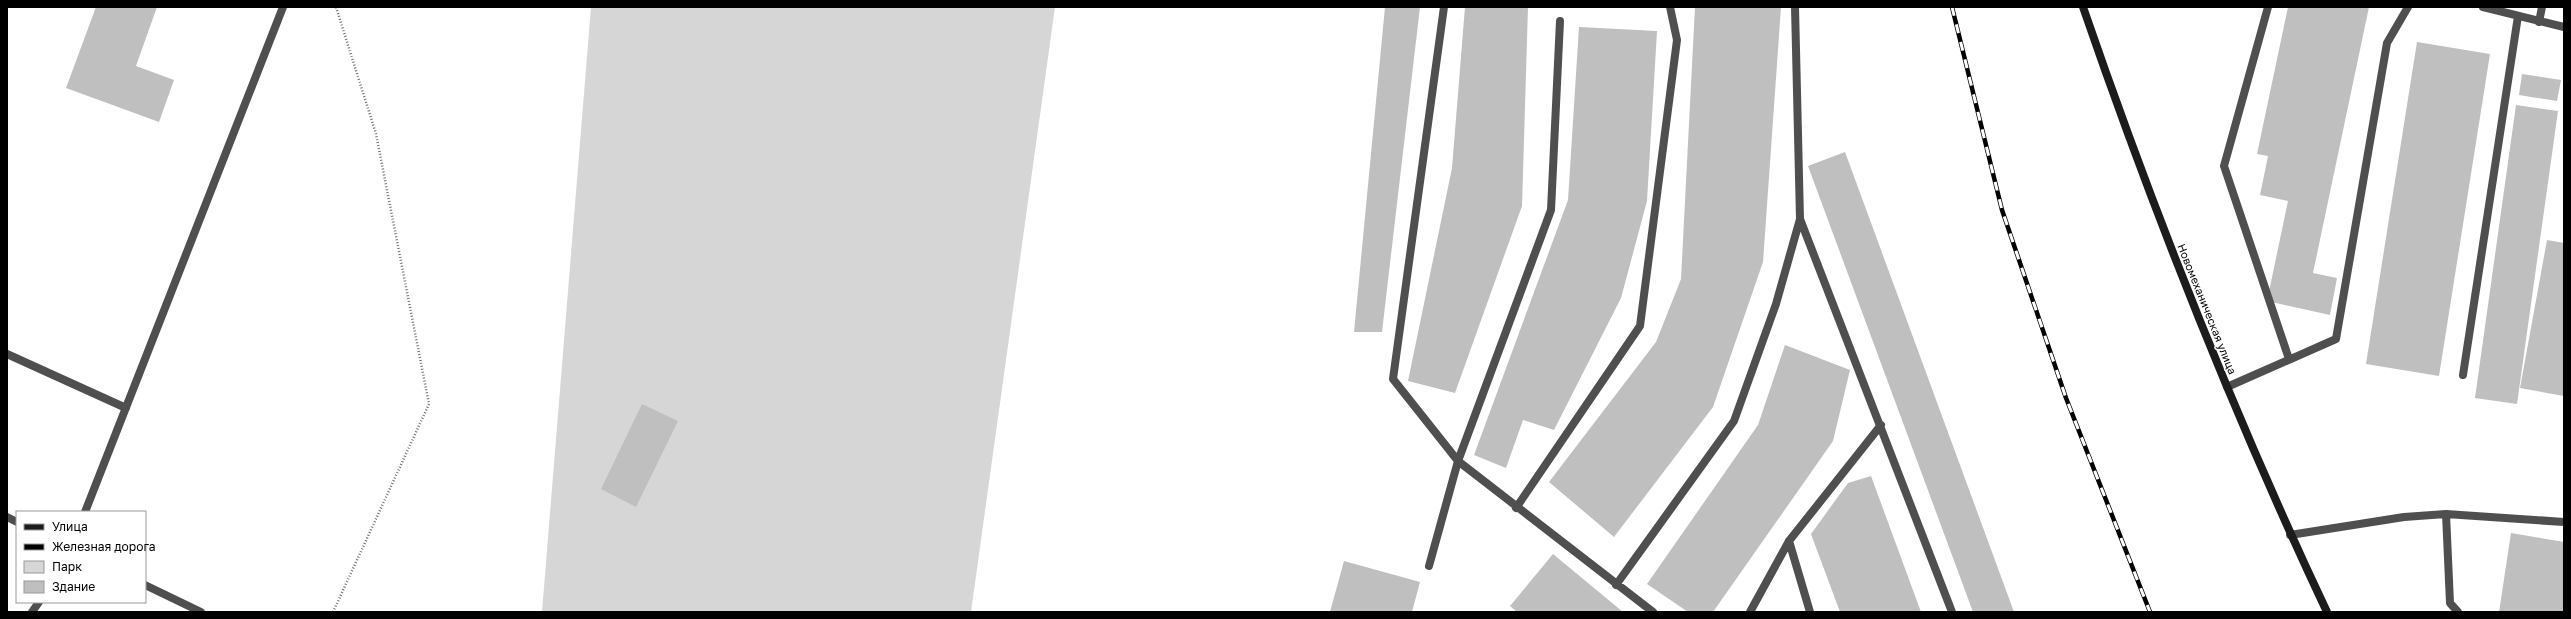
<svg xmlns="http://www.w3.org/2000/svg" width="2571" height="619" viewBox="0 0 2571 619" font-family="'Golos Text',sans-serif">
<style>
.green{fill:#d6d6d6}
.building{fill:#bfbfbf}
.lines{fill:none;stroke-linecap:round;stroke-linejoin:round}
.path{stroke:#717171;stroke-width:2.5;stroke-dasharray:1 2;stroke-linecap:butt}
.lane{stroke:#4f4f4f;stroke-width:8}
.secondary{stroke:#1c1c1c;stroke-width:8}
.rail-casing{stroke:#000;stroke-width:4.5}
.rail{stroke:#fff;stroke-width:3;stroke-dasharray:9;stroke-linecap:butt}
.labels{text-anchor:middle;stroke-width:3;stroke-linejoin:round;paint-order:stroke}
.street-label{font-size:11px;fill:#000;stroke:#fff}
</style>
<rect width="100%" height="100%" fill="#fff"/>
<!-- green -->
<path class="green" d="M591,7H1055L971,612H542Z"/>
<!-- building -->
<path class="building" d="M96,7H157L136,66L174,80L159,122L66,88Z
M1385,7H1420L1382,332H1354Z
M1465,7H1528L1522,206L1455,393L1408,381L1452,168Z
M1695,7H1781L1763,262L1713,407L1614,537L1549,482L1656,342L1681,279Z
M2288,7H2369L2313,273L2337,278L2330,315L2267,301L2288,201L2260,195L2268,156L2257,154Z
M1579,27L1657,31L1647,201L1621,298L1554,430L1523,420L1506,468L1474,455L1568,200Z
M2417,42L2490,54L2439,376L2366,364Z
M2522,74L2561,80L2557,101L2519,95Z
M2516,105L2558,111L2517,404L2475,398Z
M1845,152L2014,612H1973L1808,166Z
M2547,240L2564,243V396L2520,388Z
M1785,345L1850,370L1833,441L1713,612H1688L1647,584L1758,425Z
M642,404L678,421L636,507L601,489Z
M1871,476L1921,612H1840L1811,534L1848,483Z
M2511,533L2564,542V612H2499Z
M1553,554L1623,612H1517L1510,606Z
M1344,561L1420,582L1412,612H1330Z"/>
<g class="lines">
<!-- path -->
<path class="path" d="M333,612L429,404L376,134L336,7"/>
<!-- lane -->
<path class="lane" d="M1444,7L1393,379L1458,461L1653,612
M2268,7L2224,166L2289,359
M2483,7L2564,27
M2539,22L2542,7
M1800,219L1952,612
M7,354L126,408
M2463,375L2518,16
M2227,387L2336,339L2387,43L2408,7
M1516,508L1640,326L1677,40L1670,7
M85,512L283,7
M2446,514L2564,522
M7,517L17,522
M2290,535L2404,517L2446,514L2450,603L2458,612
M1789,541L1810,612
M1429,566L1458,461L1551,210L1560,21
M145,585L201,612
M1616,585L1734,421L1776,304L1800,219L1795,7
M32,612L39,602
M1750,612L1789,541L1881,425"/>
<!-- secondary -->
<path class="secondary" d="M2083,7C2154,213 2234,415 2327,612"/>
<defs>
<path id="rail" d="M1952,7L2002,210L2066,398L2150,612"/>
</defs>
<!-- rail casing -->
<use href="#rail" class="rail-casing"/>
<!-- rail -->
<use href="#rail" class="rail"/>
</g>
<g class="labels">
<!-- street labels -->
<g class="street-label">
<text transform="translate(2207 309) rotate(68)" y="4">Новомеханическая улица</text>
</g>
</g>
<!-- border -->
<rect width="2571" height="619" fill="none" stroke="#000000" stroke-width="16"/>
<!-- legend -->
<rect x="16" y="511" width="130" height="92" fill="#ffffff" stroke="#999999"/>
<rect x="24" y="524" width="20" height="6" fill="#1c1c1c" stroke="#999999"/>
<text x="52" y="531" font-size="12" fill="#000000">Улица</text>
<rect x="24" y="544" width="20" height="6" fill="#000000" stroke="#999999"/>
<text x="52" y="551" font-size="12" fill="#000000">Железная дорога</text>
<rect x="24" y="561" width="20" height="12" fill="#d6d6d6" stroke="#999999"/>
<text x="52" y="571" font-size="12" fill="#000000">Парк</text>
<rect x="24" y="581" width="20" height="12" fill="#bfbfbf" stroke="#999999"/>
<text x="52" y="591" font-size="12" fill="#000000">Здание</text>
</svg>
